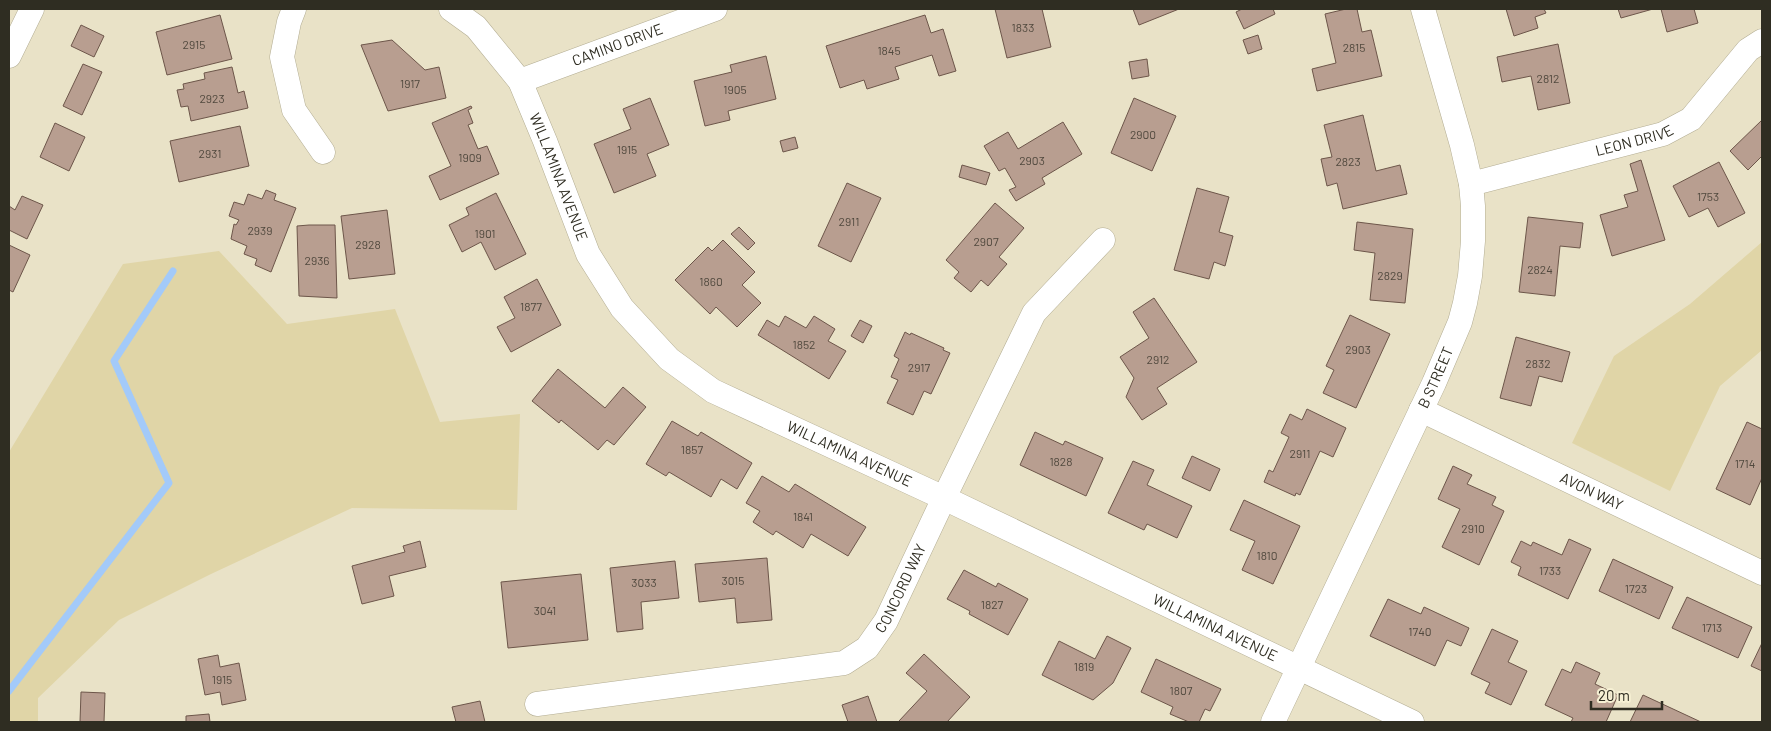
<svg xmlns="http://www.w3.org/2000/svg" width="1771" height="731" viewBox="0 0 1771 731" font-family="Barlow,sans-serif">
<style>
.green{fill:#e0d5a7}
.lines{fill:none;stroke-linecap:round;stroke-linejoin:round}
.stream{stroke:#a3caf9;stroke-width:7}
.building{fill:#b89e90;stroke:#6d564a}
.street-casing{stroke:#b3ad93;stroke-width:25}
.street{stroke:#fff;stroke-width:24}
.labels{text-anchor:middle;stroke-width:4.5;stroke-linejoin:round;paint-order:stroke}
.number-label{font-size:12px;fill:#51493e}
.street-label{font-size:15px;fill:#2f2d22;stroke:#f6f0d4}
</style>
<rect width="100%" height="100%" fill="#e9e2c7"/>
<!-- green -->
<path class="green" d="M1762,242V350L1720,386L1670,491L1572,443L1614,356L1690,304Z
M219,251L287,324L395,309L440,422L520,414L517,510L352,508L211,574L119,620L38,698V722H9V452L123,264Z"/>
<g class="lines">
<!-- stream -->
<path class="stream" d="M9,691L169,483L114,361L173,271"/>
</g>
<!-- building -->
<path class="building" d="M995,9H1042L1051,47L1007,58Z
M1133,9H1179L1139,25Z
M1242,9H1273L1275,14L1244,29L1236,12Z
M1346,9H1357L1362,32L1371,30L1382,76L1317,91L1312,69L1336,63L1325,14Z
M1506,9H1544L1546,13L1535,17L1538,28L1514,36Z
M1618,9H1653L1621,18Z
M1661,9H1694L1698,23L1667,32Z
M220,15L232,59L167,75L156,32Z
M925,15L931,33L943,29L956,71L939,76L932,55L895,67L899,79L867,89L864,80L840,88L826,46Z
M81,25L104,36L94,57L71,46Z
M1258,35L1262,49L1248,54L1243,40Z
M392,40L425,70L439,67L446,98L388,111L361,45Z
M1558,44L1570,103L1538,110L1531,76L1502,82L1497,57Z
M766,56L776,99L728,111L730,120L705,126L694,81L732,72L730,65Z
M1147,59L1149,76L1132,79L1129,62Z
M83,64L102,72L82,115L63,106Z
M232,67L238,93L244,91L248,108L191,121L188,106L181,107L177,90L184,89L183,84L205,79L204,73Z
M650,98L669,145L647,154L656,176L614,193L594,144L631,129L623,109Z
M1134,98L1176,116L1152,171L1111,153Z
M471,106L472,108L468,110L473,123L468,125L478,149L487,146L499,174L440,200L429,176L451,166L432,123Z
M1363,115L1376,171L1400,165L1407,194L1343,209L1337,183L1327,186L1321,159L1332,157L1324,125Z
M1762,120V156L1748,170L1730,151Z
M1063,122L1082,154L1042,178L1045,184L1016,201L1009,190L1016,187L1005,168L999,171L984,146L1008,132L1018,149Z
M55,123L85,137L69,171L40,157Z
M240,126L249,166L179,182L170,141Z
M795,137L798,148L783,152L780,141Z
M1641,160L1665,240L1612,256L1600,215L1628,207L1624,195L1638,191L1630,164Z
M1719,162L1745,213L1718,227L1708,208L1689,217L1673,186Z
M962,165L990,173L986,185L959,177Z
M847,183L881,198L851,262L818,246Z
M1197,188L1229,197L1219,232L1233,236L1225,266L1214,262L1209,279L1174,270Z
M266,190L276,194L274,200L296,208L271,272L255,265L257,259L244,254L247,246L231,239L234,224L236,225L239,220L229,216L234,202L244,205L248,194L262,199Z
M496,193L526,254L495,270L481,242L462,252L449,225L469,215L466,208Z
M22,196L43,205L27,239L9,230V206L15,210Z
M995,203L1024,228L999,257L1007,264L988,286L981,280L971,292L954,278L959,272L946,260Z
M387,210L395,274L349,279L341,216Z
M1528,217L1583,223L1580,248L1560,246L1555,296L1519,292Z
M1357,222L1413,229L1405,303L1370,300L1375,253L1354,250Z
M309,225H335L337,298L299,296L297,226Z
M739,227L755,243L748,250L731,234Z
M723,240L755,272L742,285L761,303L737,327L716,307L710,314L675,280L708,247L712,251Z
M9,245L30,255L13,292L9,290Z
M537,279L561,325L511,352L497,327L515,318L504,297Z
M1154,298L1197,362L1157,388L1167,404L1142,420L1126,397L1134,378L1120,357L1149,338L1133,312Z
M1350,315L1390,334L1356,408L1323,393L1334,370L1326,366Z
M785,316L806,328L814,316L835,329L828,341L846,351L829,379L758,335L767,320L779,327Z
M860,320L872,326L863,343L851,336Z
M905,332L910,335L911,333L944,348L943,350L950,353L931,394L924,391L913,415L887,403L898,380L891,377L899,359L894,356Z
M1516,337L1570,352L1562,382L1539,376L1531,406L1500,398Z
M558,369L605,408L623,387L646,407L614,445L607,440L598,450L561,420L559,423L532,401Z
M1307,409L1346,428L1333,457L1320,451L1300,495L1296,493L1295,496L1264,482L1269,470L1273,472L1289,437L1281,433L1290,414L1302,420Z
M672,421L698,436L701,432L752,463L737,489L721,479L711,497L669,472L666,476L646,464Z
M1747,422L1762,429V478L1750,505L1716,489Z
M1035,432L1063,445L1065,441L1103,458L1086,496L1020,465Z
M1192,456L1220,469L1210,491L1182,478Z
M1133,461L1154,470L1147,485L1192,506L1177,538L1147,524L1144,530L1108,513Z
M1453,466L1472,475L1467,484L1496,497L1492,505L1504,511L1479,565L1442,547L1460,509L1438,499Z
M762,476L789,492L795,484L866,527L848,556L811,534L803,548L776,531L773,535L753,522L760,511L746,503Z
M1244,500L1300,526L1273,584L1242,570L1255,541L1230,530Z
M1569,539L1591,549L1568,599L1518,575L1521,567L1511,562L1521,541L1531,546L1533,542L1562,555Z
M420,541L426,567L389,576L394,596L362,604L352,566L405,552L403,546Z
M767,558L772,620L737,623L735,598L699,602L695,564Z
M1613,559L1673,587L1659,619L1599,591Z
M675,561L679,598L641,602L643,629L617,632L610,568Z
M964,570L996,587L998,583L1028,599L1008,635L969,614L970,611L947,599Z
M581,574L588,640L508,648L501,582Z
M1687,597L1752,627L1738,658L1672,628Z
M1388,599L1421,614L1424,607L1469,628L1461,646L1447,640L1435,666L1370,636Z
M1492,629L1518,641L1508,662L1527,671L1511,705L1485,693L1490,683L1471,674Z
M1107,636L1131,648L1113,683L1093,700L1042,675L1059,641L1095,659Z
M1762,643V671L1751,666Z
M924,654L970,697L947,722H901L899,721L927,691L906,673Z
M218,655L220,667L239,663L246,700L222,705L220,692L205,695L198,659Z
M1156,659L1221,689L1210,711L1205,709L1199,722H1189L1170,714L1173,707L1141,692Z
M1576,662L1600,673L1595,684L1618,695L1606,722H1571L1573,718L1545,705L1562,669L1571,673Z
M81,692L105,693L104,722H80Z
M1643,695L1701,722H1630Z
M868,696L877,722H848L842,705Z
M480,701L485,722H456L452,707Z
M209,714L210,722H186V716Z"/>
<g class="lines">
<defs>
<g id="street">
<path d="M294,9L289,22L282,57L294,110L323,152"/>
<path id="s1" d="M451,9L476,27L520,81L545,141L588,254L622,308L669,359L713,391L944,498L1412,722"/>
<path d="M9,56L32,9"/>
<path id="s2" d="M520,81L715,9"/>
<path id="s3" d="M1471,184L1663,134L1691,119L1748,50L1762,41"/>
<path id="s4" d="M1421,410L1762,573"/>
<path id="s5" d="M537,704L844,663L867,648L886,621L944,498L1034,313L1103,240"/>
<path id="s6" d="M1273,722L1434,383L1460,322L1465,303L1470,276L1473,241V206L1471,184L1462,145L1423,9"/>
</g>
</defs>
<!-- street casing -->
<use href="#street" class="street-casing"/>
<!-- street -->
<use href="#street" class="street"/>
</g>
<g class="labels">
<!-- number labels -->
<g class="number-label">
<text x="1023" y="32">1833</text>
<text x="194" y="49">2915</text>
<text x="1354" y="52">2815</text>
<text x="889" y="55">1845</text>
<text x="1548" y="83">2812</text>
<text x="410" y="88">1917</text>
<text x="735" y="94">1905</text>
<text x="212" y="103">2923</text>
<text x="1143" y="139">2900</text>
<text x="627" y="154">1915</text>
<text x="210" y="158">2931</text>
<text x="470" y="162">1909</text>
<text x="1032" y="165">2903</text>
<text x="1348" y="166">2823</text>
<text x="1708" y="201">1753</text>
<text x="849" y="226">2911</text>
<text x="260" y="235">2939</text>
<text x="485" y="238">1901</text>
<text x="986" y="246">2907</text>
<text x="368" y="249">2928</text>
<text x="317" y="265">2936</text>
<text x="1540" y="274">2824</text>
<text x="1390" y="280">2829</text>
<text x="711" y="286">1860</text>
<text x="531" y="311">1877</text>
<text x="804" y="349">1852</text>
<text x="1358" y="354">2903</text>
<text x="1158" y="364">2912</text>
<text x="1538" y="368">2832</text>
<text x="919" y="372">2917</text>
<text x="692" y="454">1857</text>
<text x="1300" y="458">2911</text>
<text x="1061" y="466">1828</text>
<text x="1745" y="468">1714</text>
<text x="803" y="521">1841</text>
<text x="1473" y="533">2910</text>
<text x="1267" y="560">1810</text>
<text x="1550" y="575">1733</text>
<text x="733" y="585">3015</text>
<text x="644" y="587">3033</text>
<text x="1636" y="593">1723</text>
<text x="992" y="609">1827</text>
<text x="545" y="615">3041</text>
<text x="1712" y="632">1713</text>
<text x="1420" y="636">1740</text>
<text x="1084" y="671">1819</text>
<text x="222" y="684">1915</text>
<text x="1181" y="695">1807</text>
</g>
<!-- street labels -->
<g class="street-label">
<text dy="5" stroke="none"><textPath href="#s2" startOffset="104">CAMINO DRIVE</textPath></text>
<text dy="5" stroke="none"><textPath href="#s3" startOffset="169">LEON DRIVE</textPath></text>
<text dy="5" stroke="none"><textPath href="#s1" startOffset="204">WILLAMINA AVENUE</textPath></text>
<text dy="5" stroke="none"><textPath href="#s6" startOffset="381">B STREET</textPath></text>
<text dy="5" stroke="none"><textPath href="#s1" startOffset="624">WILLAMINA AVENUE</textPath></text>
<text dy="5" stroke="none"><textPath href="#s4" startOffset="189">AVON WAY</textPath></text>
<text dy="5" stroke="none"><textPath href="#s5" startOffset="406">CONCORD WAY</textPath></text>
<text dy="5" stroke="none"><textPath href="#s1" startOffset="1029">WILLAMINA AVENUE</textPath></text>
</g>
</g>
<!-- border -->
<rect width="1771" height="731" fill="none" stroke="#2f2d22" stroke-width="20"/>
<!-- scale -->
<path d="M1591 701v8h71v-8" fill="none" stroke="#2f2d22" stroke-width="2.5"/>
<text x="1598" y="701" font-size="15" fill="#2f2d22" stroke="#f6f0d4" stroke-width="4" paint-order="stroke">20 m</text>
</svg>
